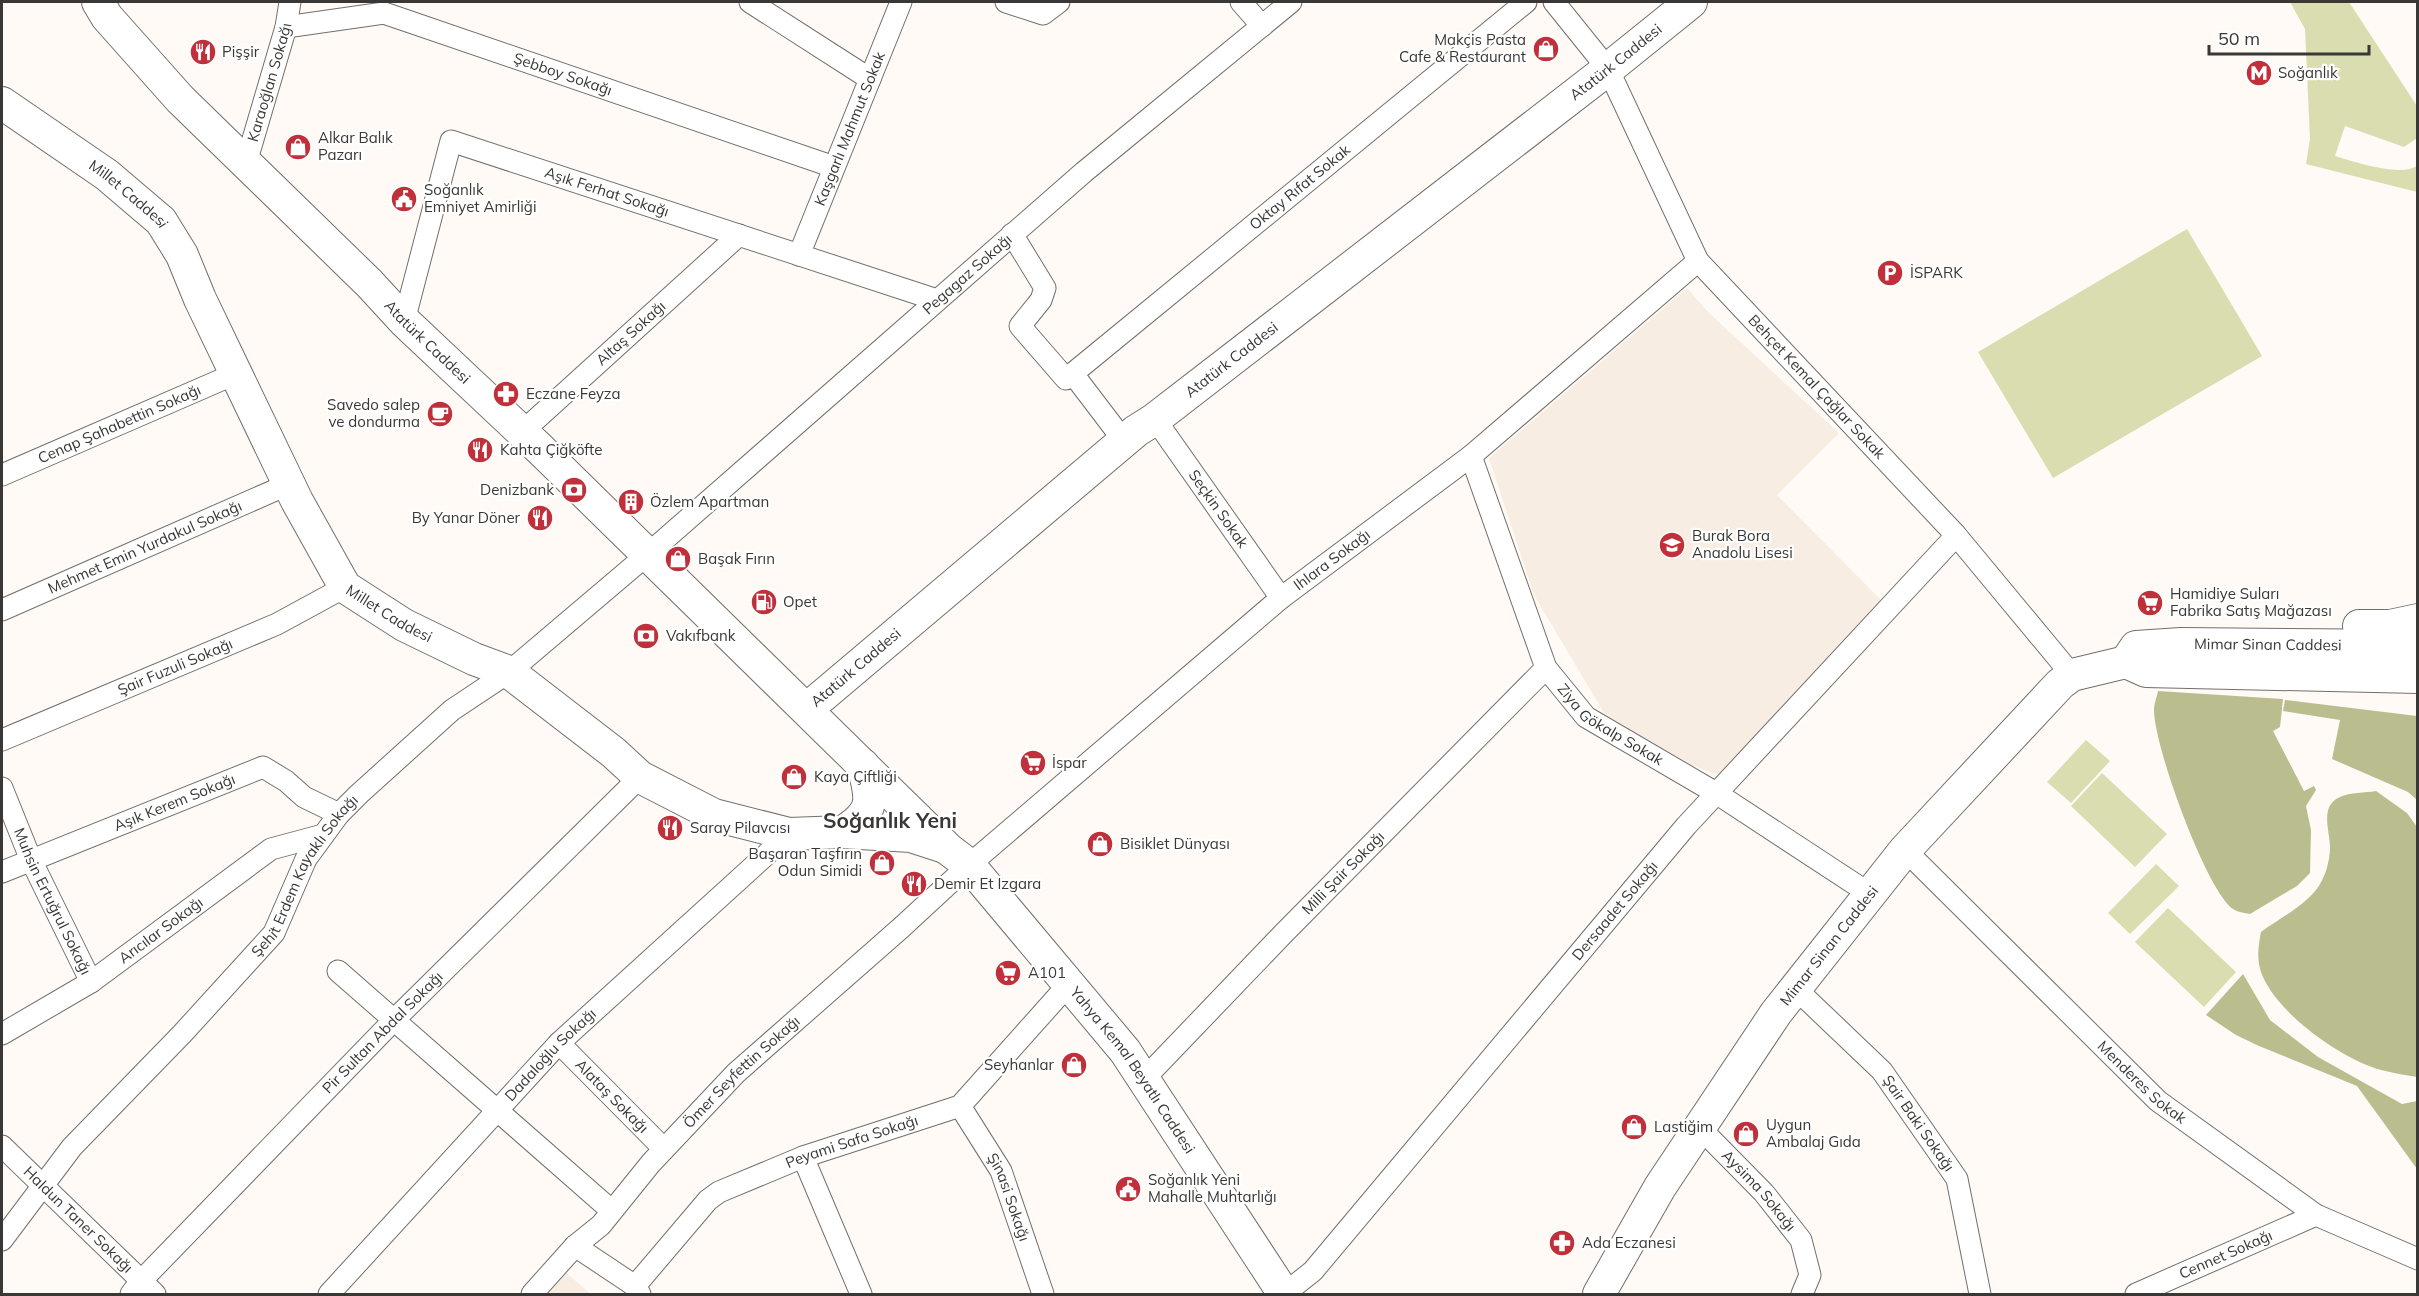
<svg xmlns="http://www.w3.org/2000/svg" width="2419" height="1296" viewBox="0 0 2419 1296" font-family="Mulish,sans-serif">
<style>
.built{fill:#f7ede3}
.green{fill:#d9ddb0}
.forest{fill:#babe8f}
.lines{fill:none;stroke-linecap:round;stroke-linejoin:round}
.street-casing{stroke:#736f6b;stroke-width:23}
.secondary-casing{stroke:#736f6b;stroke-width:34}
.street{stroke:#fff;stroke-width:21}
.secondary{stroke:#fff;stroke-width:32}
.labels{text-anchor:middle;stroke-width:4.5;stroke-linejoin:round;paint-order:stroke}
.poi-label{font-size:15px;fill:#393836;stroke:#fff;text-anchor:start}
.street-label{font-size:15px;fill:#393836;stroke:#fff}
.district-label{font-size:21px;font-weight:bold;fill:#393836;stroke:#fff}
</style>
<rect width="100%" height="100%" fill="#fffaf6"/>
<!-- built -->
<path class="built" d="M1687,288L1709,313L1839,433L1777,495L1888,607L1718,775L1674,759L1604,713L1534,595L1489,458Z
M564,1271L591,1294H543Z"/>
<!-- green -->
<path class="green" d="M2290,2H2349L2417,106V138L2404,147L2345,126L2335,156C2355,162 2400,177 2417,166V192L2306,164L2310,139L2305,29Z
M2187,229L2262,356L2053,478L1978,352Z
M2086,740L2110,761L2071,803L2047,782Z
M2102,773L2167,834L2135,867L2071,806Z
M2156,864L2179,886L2130,934L2108,913Z
M2168,908L2236,972L2204,1007L2135,942Z"/>
<!-- forest -->
<path class="forest" d="M2158,691L2283,699L2280,727L2273,731L2304,791L2314,786L2316,790L2306,806L2311,830L2310,873L2297,886L2250,914C2245,913 2237,912 2233,909C2206,890 2153,744 2154,709C2154,703 2157,697 2158,691Z
M2285,700L2417,716V800L2408,792L2332,759L2340,720L2283,711Z
M2376,791L2407,813L2417,827V1077C2405,1075 2393,1073 2381,1070C2341,1059 2280,1015 2263,977C2256,962 2258,947 2261,932C2279,919 2302,907 2316,890C2325,879 2330,861 2330,847C2330,831 2319,806 2340,797C2350,792 2365,793 2376,791Z
M2243,974L2270,1020L2318,1057L2402,1104L2417,1101V1169L2357,1086L2259,1046L2236,1035L2206,1015Z"/>
<g class="lines">
<defs>
<g id="street">
<path d="M750,2L870,79"/>
<path d="M1006,2L1043,14L1059,2"/>
<path d="M1241,2L1262,26"/>
<path id="s1" d="M1554,2L1608,69L1698,261L1955,534L2072,675"/>
<path id="s2" d="M286,27L384,13L834,167"/>
<path id="s3" d="M246,163L286,27L290,2"/>
<path id="s4" d="M1012,234L1045,288L1041,300L1020,326L1066,379L1526,2"/>
<path id="s5" d="M799,255L901,2"/>
<path id="s6" d="M404,321L451,141L937,300"/>
<path d="M1073,374L1124,441"/>
<path id="s7" d="M1155,419L1281,598"/>
<path id="s8" d="M522,432L739,235"/>
<path id="s9" d="M1471,456L1546,668L1586,717L1716,793L1870,894"/>
<path id="s10" d="M2,475L237,373"/>
<path id="s11" d="M2,610L289,484"/>
<path id="s12" d="M2,740L277,624L345,587"/>
<path id="s13" d="M2,788L31,860L91,982"/>
<path id="s14" d="M1905,850L2158,1101L2316,1215L2418,1259"/>
<path id="s15" d="M2,872L263,767L286,781L304,797L339,814"/>
<path d="M338,971L612,1211"/>
<path id="s16" d="M1795,988L1882,1071L1957,1179L1980,1294"/>
<path id="s17" d="M2,1034L91,982L271,849L323,835"/>
<path id="s18" d="M559,1043L664,1149"/>
<path id="s19" d="M1143,1080L1283,934L1546,668"/>
<path id="s20" d="M960,1106L1001,1171L1043,1294"/>
<path id="s21" d="M1700,1128L1764,1193L1801,1240L1810,1275L1802,1294"/>
<path id="s22" d="M2,1146L155,1294"/>
<path d="M803,1157L861,1294"/>
<path id="s23" d="M2,1240L72,1147L182,1034L274,933L306,859L339,814L359,794L452,710L509,672L648,554L1084,172L1291,2"/>
<path d="M575,1246L635,1286"/>
<path id="s24" d="M131,1294L141,1281L394,1020L640,777"/>
<path id="s25" d="M329,1294L559,1043L789,834"/>
<path id="s26" d="M532,1294L575,1246L601,1225L651,1163L736,1073L902,927L969,865L1281,598L1471,456L1698,261"/>
<path id="s27" d="M640,1294L635,1286L708,1200L719,1192L803,1157L960,1106L1068,985"/>
<path id="s28" d="M1284,1294L1313,1271L1686,826L1952,540L1955,534"/>
<path id="s29" d="M2136,1294L2316,1215"/>
</g>
<g id="secondary">
<path id="s30" d="M98,2L107,17L180,99L369,283L404,321L539,448L948,849L969,865L1125,1051L1284,1294"/>
<path id="s31" d="M2,103L107,175L161,221L182,255L200,299L297,501L345,587L404,625L474,659L509,672L614,753L640,777L714,815L789,834L843,832L911,836L945,847"/>
<path d="M2359,626H2390L2418,620"/>
<path id="s32" d="M2126,662L2136,647L2181,644L2418,646"/>
<path id="s33" d="M807,709L1136,431L1155,419L1608,69L1691,2"/>
<path d="M843,832C876,811 872,799 863,765"/>
<path id="s34" d="M1599,1294L1660,1187L1776,1013L1905,850L2060,684L2072,675L2126,662L2146,671L2418,677"/>
</g>
</defs>
<!-- street casing -->
<use href="#street" class="street-casing"/>
<!-- secondary casing -->
<use href="#secondary" class="secondary-casing"/>
<!-- street -->
<use href="#street" class="street"/>
<!-- secondary -->
<use href="#secondary" class="secondary"/>
</g>
<!-- icons -->
<defs>
<symbol id="shop-disc" viewBox="-11 -11 22 22"><circle r="9.5" fill="#c0303b" stroke="#fff"/><path d="M-5-2.5h2.3a2.7 3.5 0 0 1 5.4 0H5L5.5 6h-11ZM-1.5-2.5h3a1.5 2.3 0 0 0-3 0Z" fill="#fff"/></symbol>
<symbol id="restaurant-disc" viewBox="-11 -11 22 22"><circle r="9.5" fill="#c0303b" stroke="#fff"/><path d="M-5-6h1v4h1v-4h1v4h1v-4h1v5L-1.5 .5V6h-2V.5L-5-1ZM5-6V6H3V1.5H1.5Q1.5-4 5-6Z" fill="#fff"/></symbol>
<symbol id="metro-disc" viewBox="-11 -11 22 22"><circle r="9.5" fill="#c0303b" stroke="#fff"/><path d="M-5.5 5V-5H-3L0 0L3-5H5.5V5H3V-.5L0 4L-3-.5V5Z" fill="#fff"/></symbol>
<symbol id="civic-disc" viewBox="-11 -11 22 22"><circle r="9.5" fill="#c0303b" stroke="#fff"/><path d="M-.6-6.5H3V-4.5H.6V-3L4-1V1h2V6H-6V1h2V-1L-.6-3ZM-1.2 2.5V6h2.4V2.5Z" fill="#fff"/></symbol>
<symbol id="parking-disc" viewBox="-11 -11 22 22"><circle r="9.5" fill="#c0303b" stroke="#fff"/><path d="M-3.5-5.5H1a3.5 3.5 0 0 1 0 7H-1V5.5H-3.5ZM-1-3.4V-.6H.8a1.4 1.4 0 0 0 0-2.8Z" fill="#fff"/></symbol>
<symbol id="pharmacy-disc" viewBox="-11 -11 22 22"><circle r="9.5" fill="#c0303b" stroke="#fff"/><path d="M-2-6h4v4h4v4h-4v4h-4v-4h-4v-4h4Z" fill="#fff"/></symbol>
<symbol id="cafe-disc" viewBox="-11 -11 22 22"><circle r="9.5" fill="#c0303b" stroke="#fff"/><path d="M-5.5-4.5H6V0H3Q3 3.5 0 3.5H-2.5Q-5.5 3.5-5.5 0ZM3-3.2v2h1.7v-2ZM-6 4.5H4V6H-6Z" fill="#fff"/></symbol>
<symbol id="bank-disc" viewBox="-11 -11 22 22"><circle r="9.5" fill="#c0303b" stroke="#fff"/><path d="M-6-4H6V4H-6ZM0-2.3a2.3 2.3 0 1 0 0 4.6a2.3 2.3 0 1 0 0-4.6Z" fill="#fff"/></symbol>
<symbol id="building-disc" viewBox="-11 -11 22 22"><circle r="9.5" fill="#c0303b" stroke="#fff"/><path d="M-4-6H4V6H1V3H-1V6H-4ZM-2.5-4.3h1.7v1.8h-1.7ZM.8-4.3h1.7v1.8H.8ZM-2.5-1h1.7V.8h-1.7ZM.8-1h1.7V.8H.8Z" fill="#fff"/></symbol>
<symbol id="school-disc" viewBox="-11 -11 22 22"><circle r="9.5" fill="#c0303b" stroke="#fff"/><path d="M0-5L7-2L0 1L-7-2ZM-4 1L0 2.5L4 1V4Q0 6-4 4Z" fill="#fff"/></symbol>
<symbol id="fuel-disc" viewBox="-11 -11 22 22"><circle r="9.5" fill="#c0303b" stroke="#fff"/><path d="M-5.5-6h7V0h2V4h1.3V-2.5L3-4.5l.8-.8L6-3V5H2.5V1h-1V6h-7ZM-4.2-4.7v3.2H.2V-4.7Z" fill="#fff"/></symbol>
<symbol id="supermarket-disc" viewBox="-11 -11 22 22"><circle r="9.5" fill="#c0303b" stroke="#fff"/><path d="M-6-5.5h2.5l.6 2H6L4.5 2H-2.5L-4.4-4H-6ZM-1.5 3.2a1.3 1.3 0 1 0 .1 0ZM3 3.2a1.3 1.3 0 1 0 .1 0Z" fill="#fff"/></symbol>
</defs>
<g fill-rule="evenodd">
<use href="#shop-disc" x="1531" y="34" width="30" height="30"/>
<use href="#restaurant-disc" x="188" y="37" width="30" height="30"/>
<use href="#metro-disc" x="2244" y="58" width="30" height="30"/>
<use href="#shop-disc" x="283" y="132" width="30" height="30"/>
<use href="#civic-disc" x="389" y="184" width="30" height="30"/>
<use href="#parking-disc" x="1875" y="258" width="30" height="30"/>
<use href="#pharmacy-disc" x="491" y="379" width="30" height="30"/>
<use href="#cafe-disc" x="425" y="399" width="30" height="30"/>
<use href="#restaurant-disc" x="465" y="435" width="30" height="30"/>
<use href="#bank-disc" x="559" y="475" width="30" height="30"/>
<use href="#building-disc" x="616" y="487" width="30" height="30"/>
<use href="#restaurant-disc" x="525" y="503" width="30" height="30"/>
<use href="#school-disc" x="1657" y="530" width="30" height="30"/>
<use href="#shop-disc" x="663" y="544" width="30" height="30"/>
<use href="#fuel-disc" x="749" y="587" width="30" height="30"/>
<use href="#supermarket-disc" x="2135" y="588" width="30" height="30"/>
<use href="#bank-disc" x="631" y="621" width="30" height="30"/>
<use href="#supermarket-disc" x="1018" y="748" width="30" height="30"/>
<use href="#shop-disc" x="779" y="762" width="30" height="30"/>
<use href="#restaurant-disc" x="655" y="813" width="30" height="30"/>
<use href="#shop-disc" x="1085" y="829" width="30" height="30"/>
<use href="#shop-disc" x="867" y="848" width="30" height="30"/>
<use href="#restaurant-disc" x="899" y="869" width="30" height="30"/>
<use href="#supermarket-disc" x="993" y="958" width="30" height="30"/>
<use href="#shop-disc" x="1059" y="1050" width="30" height="30"/>
<use href="#shop-disc" x="1619" y="1112" width="30" height="30"/>
<use href="#shop-disc" x="1731" y="1119" width="30" height="30"/>
<use href="#civic-disc" x="1113" y="1174" width="30" height="30"/>
<use href="#pharmacy-disc" x="1547" y="1228" width="30" height="30"/>
</g>
<g class="labels">
<!-- poi labels -->
<g class="poi-label">
<text x="1526" y="45" text-anchor="end">Makçis Pasta<tspan x="1526" dy="17">Cafe &amp; Restaurant</tspan></text>
<text x="222" y="57">Pişşir</text>
<text x="2278" y="78">Soğanlık</text>
<text x="318" y="143">Alkar Balık<tspan x="318" dy="17">Pazarı</tspan></text>
<text x="424" y="195">Soğanlık<tspan x="424" dy="17">Emniyet Amirliği</tspan></text>
<text x="1910" y="278">İSPARK</text>
<text x="526" y="399">Eczane Feyza</text>
<text x="420" y="410" text-anchor="end">Savedo salep<tspan x="420" dy="17">ve dondurma</tspan></text>
<text x="500" y="455">Kahta Çiğköfte</text>
<text x="554" y="495" text-anchor="end">Denizbank</text>
<text x="650" y="507">Özlem Apartman</text>
<text x="520" y="523" text-anchor="end">By Yanar Döner</text>
<text x="1692" y="541">Burak Bora<tspan x="1692" dy="17">Anadolu Lisesi</tspan></text>
<text x="698" y="564">Başak Fırın</text>
<text x="2170" y="599">Hamidiye Suları<tspan x="2170" dy="17">Fabrika Satış Mağazası</tspan></text>
<text x="783" y="607">Opet</text>
<text x="666" y="641">Vakıfbank</text>
<text x="1052" y="768">İspar</text>
<text x="814" y="782">Kaya Çiftliği</text>
<text x="690" y="833">Saray Pilavcısı</text>
<text x="1120" y="849">Bisiklet Dünyası</text>
<text x="862" y="859" text-anchor="end">Başaran Taşfırın<tspan x="862" dy="17">Odun Simidi</tspan></text>
<text x="934" y="889">Demir Et Izgara</text>
<text x="1028" y="978">A101</text>
<text x="1054" y="1070" text-anchor="end">Seyhanlar</text>
<text x="1766" y="1130">Uygun<tspan x="1766" dy="17">Ambalaj Gıda</tspan></text>
<text x="1654" y="1132">Lastiğim</text>
<text x="1148" y="1185">Soğanlık Yeni<tspan x="1148" dy="17">Mahalle Muhtarlığı</tspan></text>
<text x="1582" y="1248">Ada Eczanesi</text>
</g>
<!-- street labels -->
<g class="street-label">
<text dy="5" stroke="none"><textPath href="#s33" startOffset="1036">Atatürk Caddesi</textPath></text>
<text dy="5" stroke="none"><textPath href="#s2" startOffset="288">Şebboy Sokağı</textPath></text>
<text dy="5" stroke="none"><textPath href="#s3" startOffset="84">Karaoğlan Sokağı</textPath></text>
<text dy="5" stroke="none"><textPath href="#s5" startOffset="136">Kaşgarlı Mahmut Sokak</textPath></text>
<text dy="5" stroke="none"><textPath href="#s4" startOffset="482">Oktay Rıfat Sokak</textPath></text>
<text dy="5" stroke="none"><textPath href="#s6" startOffset="350">Aşık Ferhat Sokağı</textPath></text>
<text dy="5" stroke="none"><textPath href="#s31" startOffset="156">Millet Caddesi</textPath></text>
<text dy="5" stroke="none"><textPath href="#s23" startOffset="1376">Pegagaz Sokağı</textPath></text>
<text dy="5" stroke="none"><textPath href="#s8" startOffset="147">Altaş Sokağı</textPath></text>
<text dy="5" stroke="none"><textPath href="#s30" startOffset="474">Atatürk Caddesi</textPath></text>
<text dy="5" stroke="none"><textPath href="#s33" startOffset="550">Atatürk Caddesi</textPath></text>
<text dy="5" stroke="none"><textPath href="#s1" startOffset="471">Behçet Kemal Çağlar Sokak</textPath></text>
<text dy="5" stroke="none"><textPath href="#s10" startOffset="128">Cenap Şahabettin Sokağı</textPath></text>
<text dy="5" stroke="none"><textPath href="#s7" startOffset="110">Seçkin Sokak</textPath></text>
<text dy="5" stroke="none"><textPath href="#s11" startOffset="156">Mehmet Emin Yurdakul Sokağı</textPath></text>
<text dy="5" stroke="none"><textPath href="#s26" startOffset="1088">Ihlara Sokağı</textPath></text>
<text dy="5" stroke="none"><textPath href="#s31" startOffset="660">Millet Caddesi</textPath></text>
<text dy="5" stroke="none"><textPath href="#s32" startOffset="150">Mimar Sinan Caddesi</textPath></text>
<text dy="5" stroke="none"><textPath href="#s12" startOffset="188">Şair Fuzuli Sokağı</textPath></text>
<text dy="5" stroke="none"><textPath href="#s33" startOffset="64">Atatürk Caddesi</textPath></text>
<text dy="5" stroke="none"><textPath href="#s9" startOffset="312">Ziya Gökalp Sokak</textPath></text>
<text dy="5" stroke="none"><textPath href="#s15" startOffset="186">Aşık Kerem Sokağı</textPath></text>
<text dy="5" stroke="none"><textPath href="#s19" startOffset="288">Milli Şair Sokağı</textPath></text>
<text dy="5" stroke="none"><textPath href="#s23" startOffset="476">Şehit Erdem Kayaklı Sokağı</textPath></text>
<text dy="5" stroke="none"><textPath href="#s13" startOffset="124">Muhsin Ertuğrul Sokağı</textPath></text>
<text dy="5" stroke="none"><textPath href="#s28" startOffset="507">Dersaadet Sokağı</textPath></text>
<text dy="5" stroke="none"><textPath href="#s17" startOffset="190">Arıcılar Sokağı</textPath></text>
<text dy="5" stroke="none"><textPath href="#s34" startOffset="418">Mimar Sinan Caddesi</textPath></text>
<text dy="5" stroke="none"><textPath href="#s24" startOffset="363">Pir Sultan Abdal Sokağı</textPath></text>
<text dy="5" stroke="none"><textPath href="#s25" startOffset="326">Dadaloğlu Sokağı</textPath></text>
<text dy="5" stroke="none"><textPath href="#s30" startOffset="1490">Yahya Kemal Beyatlı Caddesi</textPath></text>
<text dy="5" stroke="none"><textPath href="#s26" startOffset="306">Ömer Seyfettin Sokağı</textPath></text>
<text dy="5" stroke="none"><textPath href="#s14" startOffset="332">Menderes Sokak</textPath></text>
<text dy="5" stroke="none"><textPath href="#s18" startOffset="75">Alataş Sokağı</textPath></text>
<text dy="5" stroke="none"><textPath href="#s16" startOffset="184">Şair Baki Sokağı</textPath></text>
<text dy="5" stroke="none"><textPath href="#s27" startOffset="278">Peyami Safa Sokağı</textPath></text>
<text dy="5" stroke="none"><textPath href="#s21" startOffset="86">Aysima Sokağı</textPath></text>
<text dy="5" stroke="none"><textPath href="#s20" startOffset="104">Şinasi Sokağı</textPath></text>
<text dy="5" stroke="none"><textPath href="#s22" startOffset="106">Haldun Taner Sokağı</textPath></text>
<text dy="5" stroke="none"><textPath href="#s29" startOffset="98">Cennet Sokağı</textPath></text>
</g>
<!-- district labels -->
<g class="district-label">
<text x="890" y="828">Soğanlık Yeni</text>
</g>
</g>
<!-- border -->
<rect width="2419" height="1296" fill="none" stroke="#393836" stroke-width="6"/>
<!-- scale -->
<path d="M2209 45v9h160v-9" fill="none" stroke="#393836" stroke-width="3"/>
<text x="2218" y="45" font-size="18" fill="#393836" stroke="#ffffff" stroke-width="4.5" paint-order="stroke">50 m</text>
</svg>
